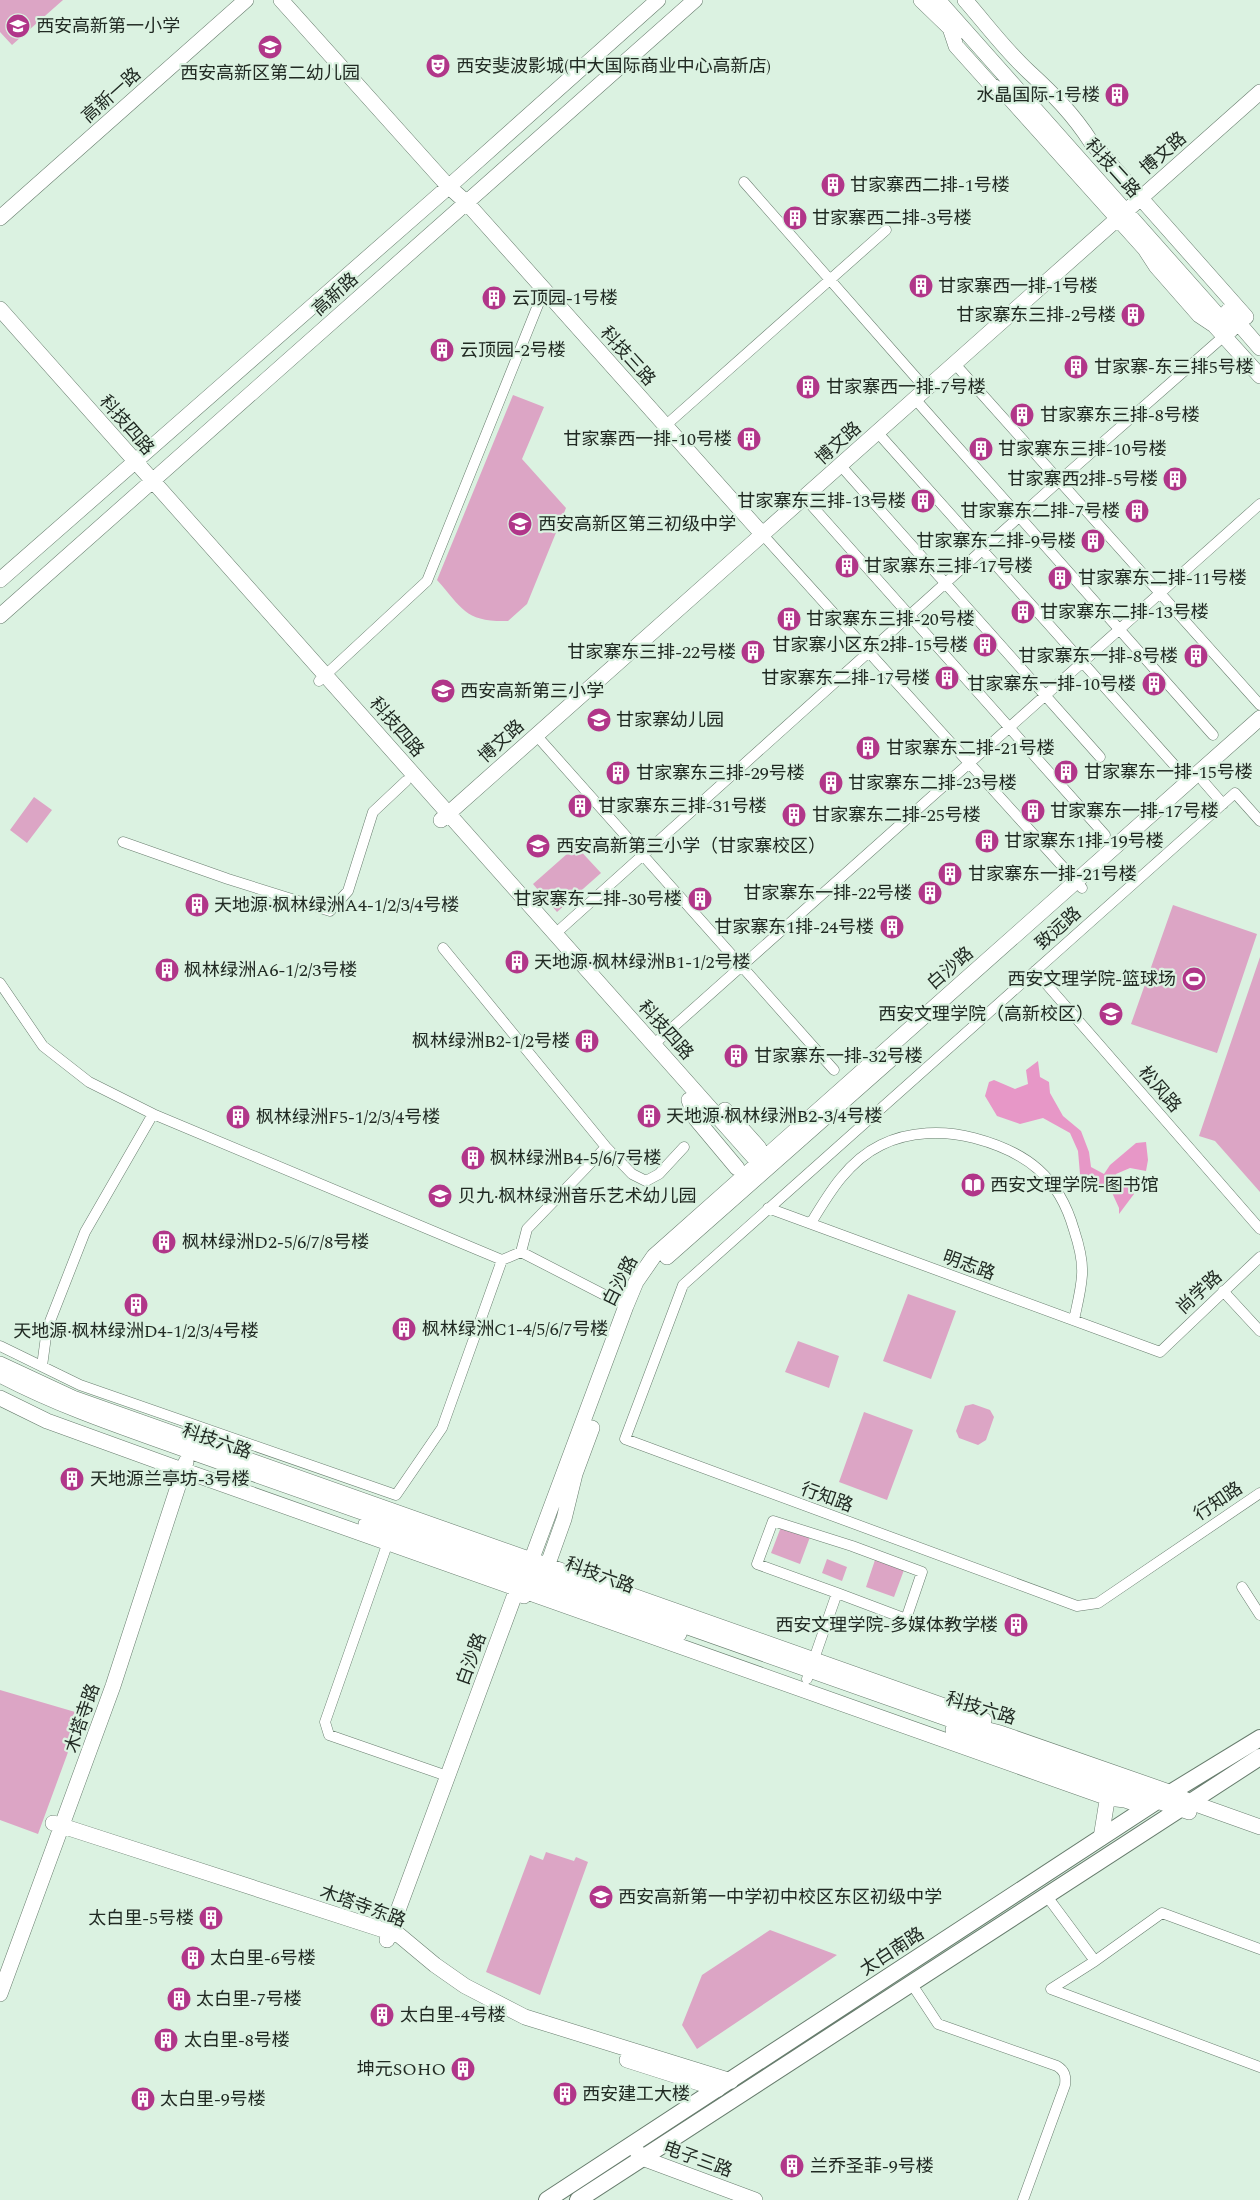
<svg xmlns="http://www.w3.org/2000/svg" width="1260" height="2200" viewBox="0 0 1260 2200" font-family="Spectral,'Noto Sans SC',serif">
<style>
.green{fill:#dca5c5}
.water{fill:#e797c7}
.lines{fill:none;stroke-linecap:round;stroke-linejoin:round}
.street-casing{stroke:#687d6e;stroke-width:11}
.secondary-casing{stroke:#687d6e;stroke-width:16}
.primary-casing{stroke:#687d6e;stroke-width:18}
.street{stroke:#fff;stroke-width:10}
.secondary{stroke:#fff;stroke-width:15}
.primary{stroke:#fff;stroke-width:16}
.labels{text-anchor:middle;stroke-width:4.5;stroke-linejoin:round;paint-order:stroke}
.poi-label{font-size:18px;fill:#212a23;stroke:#dbf2e1;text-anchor:start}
.street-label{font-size:18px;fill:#212a23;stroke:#dbf2e1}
</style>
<rect width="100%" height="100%" fill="#dbf2e1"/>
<!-- green -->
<path class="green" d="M0,0H63L12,45L0,32Z
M513,395L544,407L522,459L566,508L527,604L508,621C465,622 463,609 437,580Z
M34,797L52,810L27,843L10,830Z
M576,846L601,873L557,912L533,884Z
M1173,905L1257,934L1217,1053L1131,1024Z
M1260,957V1192L1215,1141L1199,1136Z
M908,1294L956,1311L931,1379L883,1361Z
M798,1341L839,1356L829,1388L785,1372Z
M973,1404L990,1410L994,1417L986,1440L978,1445L959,1438L956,1431L965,1406Z
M864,1412L913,1430L887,1500L839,1482Z
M781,1527L810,1537L800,1564L771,1553Z
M827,1559L847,1567L842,1581L822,1573Z
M875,1560L904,1570L894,1597L866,1587Z
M0,1690L82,1714L38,1834L0,1820Z
M546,1852L574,1861L576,1857L588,1862L540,1995L486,1972L530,1855L543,1860Z
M770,1930L837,1955L697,2049L682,2025L702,1975Z"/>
<!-- water -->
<path class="water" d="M1038,1061L1040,1077L1049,1082L1050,1093L1063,1116L1081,1131L1089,1152L1091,1167L1104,1174L1110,1165L1136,1143L1146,1142L1148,1160L1146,1171L1130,1168L1116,1174L1117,1184L1128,1186L1134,1194L1119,1214V1208L1109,1186L1088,1182L1080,1174L1078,1151L1070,1133L1043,1118L1020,1124L997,1116L985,1096L989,1082L994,1080L1015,1089L1028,1084L1026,1070Z"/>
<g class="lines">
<defs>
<path id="street" d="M744,182L926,389
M955,364L1260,705
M915,399L1213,735
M665,426L886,230
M878,433L1176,767
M841,466L1100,757
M805,498L1105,835
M763,535L1082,888
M319,681L427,581L544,290
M536,735L834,1070
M1203,781L1223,804
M1260,821L1235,793L683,1285L625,1439L1077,1606L1098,1603L1260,1493
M123,842L228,879L330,911L348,891L373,812L406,781
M555,934L1059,481L1224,336
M443,948L606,1147L632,1174L646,1181L659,1174L684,1147
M1035,971L1260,1229
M0,983L43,1046L89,1082L153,1114L502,1260L521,1252L626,1306
M653,1045L1260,504
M768,1208L1160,1352L1260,1257
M811,1223C829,1193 848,1161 881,1145C909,1131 944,1130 974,1138C1027,1152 1059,1177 1074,1230C1079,1245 1083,1261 1082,1275C1081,1291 1077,1305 1074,1320
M521,1252L527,1229L606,1147
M1223,1291L1260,1331
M0,1346L80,1385L396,1495L442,1428L502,1260
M42,1366L47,1329L85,1232L153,1114
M388,1542L325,1722L329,1735L447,1776
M1242,1587L1260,1615
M807,1679L837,1593L906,1619L922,1572L852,1546L773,1521L757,1564L837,1593
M1046,1895L1095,1961
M1260,1949L1162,1913L1095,1961L1051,1989L1260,2067
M911,1983L938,2024L1057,2066C1065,2071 1066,2076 1065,2085L1023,2200"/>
<path id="secondary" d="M281,0L448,186L466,202L763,535
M921,0L950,28L956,46L991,85L1005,93L1145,249L1156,266L1199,315L1214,325L1260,376
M938,0L1231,330
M965,0C986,24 1006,51 1029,72C1053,94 1073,114 1091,142L1246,317
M0,218L246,0
M0,309L765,1170
M1228,311L1260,348
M0,580L454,182L658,0
M0,616L695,0
M441,820L1260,92
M689,1100L696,1119L737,1168
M725,1110L759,1148
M667,1257L890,1060
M0,1364L73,1398L984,1720
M0,1375C61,1407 125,1428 189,1451L957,1722L1000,1733L1172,1793L1190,1802L1260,1827
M0,1398L47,1421L174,1467L1108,1798L1125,1800L1139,1805
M366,1524L679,1634
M524,1596L529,1582L544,1575L564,1519L575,1474L592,1428
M953,1730L1189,1812
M53,1823L399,1935L435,1965L465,1986L525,2017L731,2081
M1101,1838L1109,1788
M387,1940L521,1578L528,1569L626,1306L636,1282L654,1256L1260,718
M0,1994L113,1686L186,1462
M627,2060L718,2089
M636,2150L642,2158L755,2200"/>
<path id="primary" d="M547,2200L1157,1801L1260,1738
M578,2200L1260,1757"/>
</defs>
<!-- street casing -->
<use href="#street" class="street-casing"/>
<!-- secondary casing -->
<use href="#secondary" class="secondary-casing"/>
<!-- primary casing -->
<use href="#primary" class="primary-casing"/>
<!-- street -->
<use href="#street" class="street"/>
<!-- secondary -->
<use href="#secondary" class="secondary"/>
<!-- primary -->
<use href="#primary" class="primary"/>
</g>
<!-- icons -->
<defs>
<symbol id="school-disc" viewBox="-11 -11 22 22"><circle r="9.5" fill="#b13689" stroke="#dbf2e1"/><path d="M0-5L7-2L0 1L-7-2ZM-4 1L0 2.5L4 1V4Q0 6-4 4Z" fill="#fff"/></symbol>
<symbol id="theatre-disc" viewBox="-11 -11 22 22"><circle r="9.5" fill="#b13689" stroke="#dbf2e1"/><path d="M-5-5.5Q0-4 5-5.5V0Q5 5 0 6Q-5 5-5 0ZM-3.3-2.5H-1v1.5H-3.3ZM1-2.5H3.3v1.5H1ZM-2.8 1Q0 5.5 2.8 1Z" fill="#fff"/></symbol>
<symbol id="building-disc" viewBox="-11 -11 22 22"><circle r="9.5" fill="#b13689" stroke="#dbf2e1"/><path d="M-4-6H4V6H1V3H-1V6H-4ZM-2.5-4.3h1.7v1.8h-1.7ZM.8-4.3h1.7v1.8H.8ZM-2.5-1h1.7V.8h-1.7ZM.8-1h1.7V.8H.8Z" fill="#fff"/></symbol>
<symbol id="stadium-disc" viewBox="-11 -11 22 22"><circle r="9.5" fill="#b13689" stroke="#dbf2e1"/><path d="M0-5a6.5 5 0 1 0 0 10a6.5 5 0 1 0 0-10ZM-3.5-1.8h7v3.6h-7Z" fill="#fff"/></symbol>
<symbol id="university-disc" viewBox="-11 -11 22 22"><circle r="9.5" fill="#b13689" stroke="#dbf2e1"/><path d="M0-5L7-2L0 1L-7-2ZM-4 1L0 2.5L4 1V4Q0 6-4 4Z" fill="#fff"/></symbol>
<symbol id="library-disc" viewBox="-11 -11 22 22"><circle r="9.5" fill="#b13689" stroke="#dbf2e1"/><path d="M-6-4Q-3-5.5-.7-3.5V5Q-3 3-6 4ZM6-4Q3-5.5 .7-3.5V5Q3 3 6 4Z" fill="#fff"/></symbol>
</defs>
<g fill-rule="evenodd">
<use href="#school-disc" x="4" y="12" width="28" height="28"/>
<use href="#school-disc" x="256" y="33" width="28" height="28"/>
<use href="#theatre-disc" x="424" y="52" width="28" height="28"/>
<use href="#building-disc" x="1103" y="81" width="28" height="28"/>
<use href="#building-disc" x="819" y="171" width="28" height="28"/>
<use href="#building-disc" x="781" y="204" width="28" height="28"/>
<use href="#building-disc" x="907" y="272" width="28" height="28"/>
<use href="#building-disc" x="480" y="284" width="28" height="28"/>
<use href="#building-disc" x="1119" y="301" width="28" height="28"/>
<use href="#building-disc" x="428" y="336" width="28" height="28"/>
<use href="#building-disc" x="1062" y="353" width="28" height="28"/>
<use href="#building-disc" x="794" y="373" width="28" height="28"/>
<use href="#building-disc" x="1008" y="401" width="28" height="28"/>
<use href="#building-disc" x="735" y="425" width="28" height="28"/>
<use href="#building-disc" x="967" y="435" width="28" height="28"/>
<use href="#building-disc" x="1161" y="465" width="28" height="28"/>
<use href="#building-disc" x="909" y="487" width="28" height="28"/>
<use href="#building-disc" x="1123" y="497" width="28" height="28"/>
<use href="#school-disc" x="506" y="510" width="28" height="28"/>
<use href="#building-disc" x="1079" y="527" width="28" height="28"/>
<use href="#building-disc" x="833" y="552" width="28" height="28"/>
<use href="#building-disc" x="1046" y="564" width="28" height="28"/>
<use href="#building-disc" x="1009" y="598" width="28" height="28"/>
<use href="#building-disc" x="775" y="605" width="28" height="28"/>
<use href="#building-disc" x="971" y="631" width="28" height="28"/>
<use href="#building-disc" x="739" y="638" width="28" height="28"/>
<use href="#building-disc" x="1182" y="642" width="28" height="28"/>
<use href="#building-disc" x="933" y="664" width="28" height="28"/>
<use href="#building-disc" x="1140" y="670" width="28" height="28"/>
<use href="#school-disc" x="429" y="677" width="28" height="28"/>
<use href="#school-disc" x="585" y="706" width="28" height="28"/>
<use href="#building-disc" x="854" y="734" width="28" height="28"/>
<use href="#building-disc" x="1052" y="758" width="28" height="28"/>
<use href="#building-disc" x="604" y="759" width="28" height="28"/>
<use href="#building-disc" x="817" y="769" width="28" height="28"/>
<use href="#building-disc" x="566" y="792" width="28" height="28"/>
<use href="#building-disc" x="1019" y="797" width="28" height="28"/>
<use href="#building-disc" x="780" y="801" width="28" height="28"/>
<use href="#building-disc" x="973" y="827" width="28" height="28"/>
<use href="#school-disc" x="524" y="832" width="28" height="28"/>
<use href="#building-disc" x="936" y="860" width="28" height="28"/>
<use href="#building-disc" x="916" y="879" width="28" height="28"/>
<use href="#building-disc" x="686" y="885" width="28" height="28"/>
<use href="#building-disc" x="183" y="891" width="28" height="28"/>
<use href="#building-disc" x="878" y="913" width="28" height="28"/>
<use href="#building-disc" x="503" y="948" width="28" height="28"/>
<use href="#building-disc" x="153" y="956" width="28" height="28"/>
<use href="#stadium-disc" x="1180" y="965" width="28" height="28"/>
<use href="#university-disc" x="1097" y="1000" width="28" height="28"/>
<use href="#building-disc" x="573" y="1027" width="28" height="28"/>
<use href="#building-disc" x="722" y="1042" width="28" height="28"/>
<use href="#building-disc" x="635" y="1102" width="28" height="28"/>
<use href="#building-disc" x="224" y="1103" width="28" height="28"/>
<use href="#building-disc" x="459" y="1144" width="28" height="28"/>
<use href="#library-disc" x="959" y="1171" width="28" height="28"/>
<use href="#school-disc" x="426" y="1182" width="28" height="28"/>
<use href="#building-disc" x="150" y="1228" width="28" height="28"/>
<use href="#building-disc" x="122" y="1291" width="28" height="28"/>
<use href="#building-disc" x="390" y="1315" width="28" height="28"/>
<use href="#building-disc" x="58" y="1465" width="28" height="28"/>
<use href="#building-disc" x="1002" y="1611" width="28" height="28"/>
<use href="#school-disc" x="587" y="1883" width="28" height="28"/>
<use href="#building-disc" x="197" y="1904" width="28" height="28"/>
<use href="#building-disc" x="179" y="1944" width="28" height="28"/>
<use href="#building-disc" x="165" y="1985" width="28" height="28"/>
<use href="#building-disc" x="368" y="2001" width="28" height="28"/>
<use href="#building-disc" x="152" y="2026" width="28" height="28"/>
<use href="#building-disc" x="449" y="2055" width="28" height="28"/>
<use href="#building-disc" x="551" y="2080" width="28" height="28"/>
<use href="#building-disc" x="129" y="2085" width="28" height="28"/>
<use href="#building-disc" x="778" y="2152" width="28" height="28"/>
</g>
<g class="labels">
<!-- poi labels -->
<g class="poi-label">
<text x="36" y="32">西安高新第一小学</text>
<text x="456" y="72">西安斐波影城(中大国际商业中心高新店)</text>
<text x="270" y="79" text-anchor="middle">西安高新区第二幼儿园</text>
<text x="1100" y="101" text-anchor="end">水晶国际-1号楼</text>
<text x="850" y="191">甘家寨西二排-1号楼</text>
<text x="812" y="224">甘家寨西二排-3号楼</text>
<text x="938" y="292">甘家寨西一排-1号楼</text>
<text x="512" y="304">云顶园-1号楼</text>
<text x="1116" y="321" text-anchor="end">甘家寨东三排-2号楼</text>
<text x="460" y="356">云顶园-2号楼</text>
<text x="1094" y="373">甘家寨-东三排5号楼</text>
<text x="826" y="393">甘家寨西一排-7号楼</text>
<text x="1040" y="421">甘家寨东三排-8号楼</text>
<text x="732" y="445" text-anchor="end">甘家寨西一排-10号楼</text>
<text x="998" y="455">甘家寨东三排-10号楼</text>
<text x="1158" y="485" text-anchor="end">甘家寨西2排-5号楼</text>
<text x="906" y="507" text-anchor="end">甘家寨东三排-13号楼</text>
<text x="1120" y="517" text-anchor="end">甘家寨东二排-7号楼</text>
<text x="538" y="530">西安高新区第三初级中学</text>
<text x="1076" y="547" text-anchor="end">甘家寨东二排-9号楼</text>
<text x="864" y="572">甘家寨东三排-17号楼</text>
<text x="1078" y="584">甘家寨东二排-11号楼</text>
<text x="1040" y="618">甘家寨东二排-13号楼</text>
<text x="806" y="625">甘家寨东三排-20号楼</text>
<text x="968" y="651" text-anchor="end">甘家寨小区东2排-15号楼</text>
<text x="736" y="658" text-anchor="end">甘家寨东三排-22号楼</text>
<text x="1178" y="662" text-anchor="end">甘家寨东一排-8号楼</text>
<text x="930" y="684" text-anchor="end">甘家寨东二排-17号楼</text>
<text x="1136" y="690" text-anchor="end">甘家寨东一排-10号楼</text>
<text x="460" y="697">西安高新第三小学</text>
<text x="616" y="726">甘家寨幼儿园</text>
<text x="886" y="754">甘家寨东二排-21号楼</text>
<text x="1084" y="778">甘家寨东一排-15号楼</text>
<text x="636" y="779">甘家寨东三排-29号楼</text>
<text x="848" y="789">甘家寨东二排-23号楼</text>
<text x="598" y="812">甘家寨东三排-31号楼</text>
<text x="1050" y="817">甘家寨东一排-17号楼</text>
<text x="812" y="821">甘家寨东二排-25号楼</text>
<text x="1004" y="847">甘家寨东1排-19号楼</text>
<text x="556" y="852">西安高新第三小学（甘家寨校区）</text>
<text x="968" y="880">甘家寨东一排-21号楼</text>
<text x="912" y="899" text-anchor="end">甘家寨东一排-22号楼</text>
<text x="682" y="905" text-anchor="end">甘家寨东二排-30号楼</text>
<text x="214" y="911">天地源·枫林绿洲A4-1/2/3/4号楼</text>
<text x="874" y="933" text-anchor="end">甘家寨东1排-24号楼</text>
<text x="534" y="968">天地源·枫林绿洲B1-1/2号楼</text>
<text x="184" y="976">枫林绿洲A6-1/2/3号楼</text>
<text x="1176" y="985" text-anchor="end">西安文理学院-篮球场</text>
<text x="1094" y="1020" text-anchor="end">西安文理学院（高新校区）</text>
<text x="570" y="1047" text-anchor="end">枫林绿洲B2-1/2号楼</text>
<text x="754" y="1062">甘家寨东一排-32号楼</text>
<text x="666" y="1122">天地源·枫林绿洲B2-3/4号楼</text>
<text x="256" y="1123">枫林绿洲F5-1/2/3/4号楼</text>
<text x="490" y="1164">枫林绿洲B4-5/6/7号楼</text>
<text x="990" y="1191">西安文理学院-图书馆</text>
<text x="458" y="1202">贝九·枫林绿洲音乐艺术幼儿园</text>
<text x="182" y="1248">枫林绿洲D2-5/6/7/8号楼</text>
<text x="422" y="1335">枫林绿洲C1-4/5/6/7号楼</text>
<text x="136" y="1337" text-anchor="middle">天地源·枫林绿洲D4-1/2/3/4号楼</text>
<text x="90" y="1485">天地源兰亭坊-3号楼</text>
<text x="998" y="1631" text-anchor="end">西安文理学院-多媒体教学楼</text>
<text x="618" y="1903">西安高新第一中学初中校区东区初级中学</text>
<text x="194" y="1924" text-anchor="end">太白里-5号楼</text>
<text x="210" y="1964">太白里-6号楼</text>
<text x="196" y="2005">太白里-7号楼</text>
<text x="400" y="2021">太白里-4号楼</text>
<text x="184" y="2046">太白里-8号楼</text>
<text x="446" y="2075" text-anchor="end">坤元SOHO</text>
<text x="582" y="2100">西安建工大楼</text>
<text x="160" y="2105">太白里-9号楼</text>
<text x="810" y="2172">兰乔圣菲-9号楼</text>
</g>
<!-- street labels -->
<g class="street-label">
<text transform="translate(111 95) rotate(-42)" y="6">高新一路</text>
<text transform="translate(1163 153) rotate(-41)" y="6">博文路</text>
<text transform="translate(1113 168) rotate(48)" y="6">科技二路</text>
<text transform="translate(335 294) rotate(-42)" y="6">高新路</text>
<text transform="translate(628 356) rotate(48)" y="6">科技三路</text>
<text transform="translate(127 425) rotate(49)" y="6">科技四路</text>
<text transform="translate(838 443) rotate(-42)" y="6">博文路</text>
<text transform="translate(397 727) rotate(49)" y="6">科技四路</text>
<text transform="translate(501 741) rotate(-42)" y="6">博文路</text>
<text transform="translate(1058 928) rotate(-42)" y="6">致远路</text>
<text transform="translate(950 968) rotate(-41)" y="6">白沙路</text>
<text transform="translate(666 1030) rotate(48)" y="6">科技四路</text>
<text transform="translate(1160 1089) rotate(49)" y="6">松风路</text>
<text transform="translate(969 1265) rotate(20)" y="6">明志路</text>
<text transform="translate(620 1281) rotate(-63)" y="6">白沙路</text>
<text transform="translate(1199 1292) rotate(-43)" y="6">尚学路</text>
<text transform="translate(217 1441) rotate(19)" y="6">科技六路</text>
<text transform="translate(827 1497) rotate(20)" y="6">行知路</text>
<text transform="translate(1218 1501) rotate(-34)" y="6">行知路</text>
<text transform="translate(600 1575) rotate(20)" y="6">科技六路</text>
<text transform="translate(471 1659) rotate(-70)" y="6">白沙路</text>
<text transform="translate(981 1708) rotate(17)" y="6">科技六路</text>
<text transform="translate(82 1718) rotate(-71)" y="6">木塔寺路</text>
<text transform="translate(363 1906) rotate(20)" y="6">木塔寺东路</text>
<text transform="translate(892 1951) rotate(-33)" y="6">太白南路</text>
<text transform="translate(698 2159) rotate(20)" y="6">电子三路</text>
</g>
</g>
</svg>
